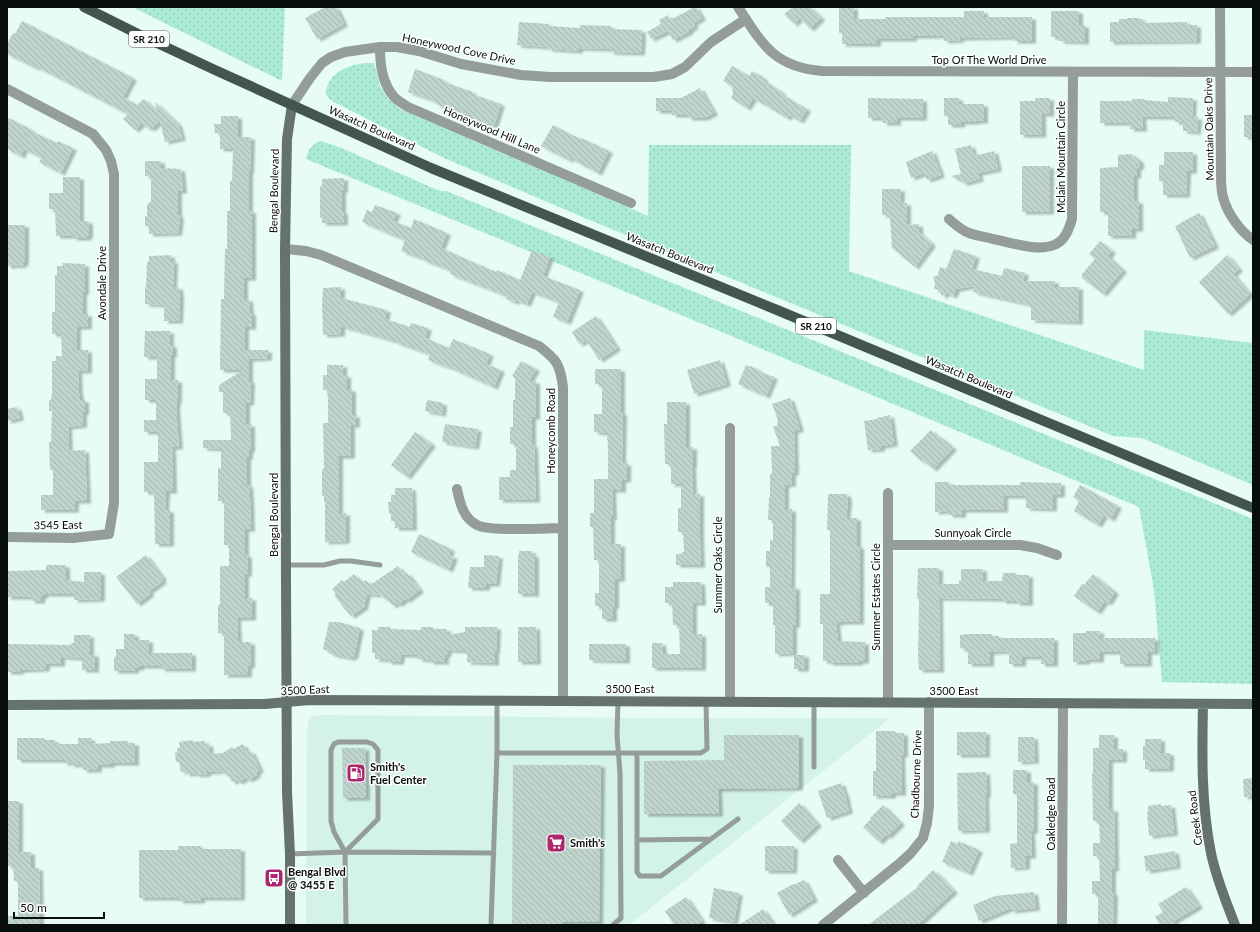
<svg xmlns="http://www.w3.org/2000/svg" width="1260" height="932" viewBox="0 0 1260 932" font-family="Lato,sans-serif">
<style>
.built{fill:#d3f2e8}
.grass{fill:url(#grass-dots)}
.building{fill:url(#building-back-hatch);filter:url(#shadow)}
.lines{fill:none;stroke-linecap:round;stroke-linejoin:round}
.lane{stroke:#949d9a;stroke-width:5}
.street{stroke:#949d9a;stroke-width:10}
.secondary{stroke:#65726e;stroke-width:10}
.primary{stroke:#44544f;stroke-width:10}
.labels{text-anchor:middle;stroke-width:3;stroke-linejoin:round;paint-order:stroke}
.shield{fill:#fff;stroke:#515655;stroke-width:1}
.shield-label{font-size:10px;font-weight:bold;fill:#070e0c}
.street-label{font-size:11px;fill:#070e0c;stroke:#fff}
.poi-label{font-size:11px;font-weight:bold;fill:#070e0c;stroke:#fff;text-anchor:start}
</style>
<defs>
<pattern id="grass-dots" width="8" height="8" patternUnits="userSpaceOnUse"><rect width="8" height="8" fill="#aaead6"/><path d="M2 2h.1M6 6h.1" fill="none" stroke="#91c8b6" stroke-width="1.8" stroke-linecap="round"/></pattern>
<pattern id="building-back-hatch" width="6" height="6" patternUnits="userSpaceOnUse"><rect width="6" height="6" fill="#bfd4cd"/><path d="M-1 5l2 2M0 0l6 6M5-1l2 2" fill="none" stroke="#a3b5af"/></pattern>
<filter id="shadow"><feDropShadow dx="4" dy="2.5" stdDeviation="1" flood-color="#0004"/></filter>
</defs>
<rect width="100%" height="100%" fill="#e6fcf5"/>
<!-- built -->
<path class="built" d="M319,715L628,718H890L629,925H306L307,730L309,720L313,716Z"/>
<!-- grass -->
<path class="grass" d="M132,7H285L282,81Z
M365,63H374L380,86L388,99L400,109L648,216L649,145H851L849,271L1144,370V330L1253,343V485L1142,438L1113,436L592,221L444,158L334,102C332,101 328,98 327,96C325,93 326,90 327,87C332,71 350,65 365,63Z
M320,141L339,147L440,191H446L1253,519V684L1162,682L1154,590L1139,507L502,240L306,159C308,150 311,145 320,141Z"/>
<!-- building -->
<path class="building" d="M325,7H336L344,24L317,39L305,18Z
M695,7H696L702,18L693,23L695,26L689,30V32L673,40L668,31L651,39L647,32L661,24L659,20L668,15L670,20Z
M793,7H810L821,18L810,29L800,18L794,24L784,14Z
M839,7H854V19H885V17H964V11H984V17H1032V41H1014V37L960,38V40L944,41V36H913V39H877V44H842V33H839Z
M1051,11H1079V25H1085V42L1060,41L1059,37H1051Z
M1127,18H1139V19H1142V23L1187,22V25H1197V41L1110,42V22H1119V19H1127Z
M22,21L133,78L123,97L137,105L144,99L157,111L155,102L178,124L182,138L165,142L160,121L151,129L148,127L147,128L142,123L135,130L123,119L128,114L37,67L36,68L7,54V44L13,33L15,34Z
M519,22L549,24V26L580,28V25L611,26V29L642,30L641,53L610,52V49L579,48V51L548,49V47L517,45Z
M732,66L749,76L752,71L764,78L763,80L782,92L781,94L807,109L800,121L789,115L787,118L753,98L747,108L731,98L733,94L732,86L723,81Z
M415,69L444,80V82L473,92L472,94L501,104L494,126L465,116V114L436,104L437,102L408,92Z
M700,88L714,113L704,118H688V115H672V111H656V98H681Z
M1168,97L1193,98L1192,117H1198L1197,132L1183,131V122H1175V117H1142L1143,129H1130V123H1100V101H1132V99H1144V100L1168,102Z
M868,98L923,99V118H897V123H883V118H868Z
M944,98H959V104H984V121H976V122H961V125H948V116H944Z
M1035,98H1050V114H1042V135H1020V101H1035Z
M1244,115H1253V137H1244Z
M221,116H238V137H251L250,171H249V211H252V278H244V299H249L250,313H252V327H245V350H268V358L249,359V381H251L250,403H246V424H251V450H249V457H247V485H249L250,498L251,529H245V555H248V574H245V598H252V618H237L238,642H251V666H248V675H224V633H218V605H220V566H229V545H224V501H218V468H221V449L203,448V440H231L230,413H223V392H219V385L243,370H220L221,299H224L225,249H227V211H230V181H232L233,149H220V133H215L214,124H221Z
M7,117L32,130L31,131L57,143L58,141L73,148L61,173L39,162L42,158L24,149L21,156L7,149Z
M553,125L580,139L581,138L609,151L598,173L570,158L569,160L541,146Z
M971,145L974,156L994,151L998,169L978,173L980,179L965,183L951,176L961,174L955,149Z
M932,151L941,175L927,180L924,173L911,178L906,162Z
M1164,152H1193V171H1187L1186,195H1163V181H1159V165H1164Z
M1131,154L1140,161V167L1137,168V176H1134V201H1139V229H1132V236H1108V212H1100V168L1118,167V155Z
M145,161H161V168L181,169L183,191H178V215H179L180,218L178,233L149,234V226H145V216H147V204H149V202H151V176H145Z
M1022,166H1050V212H1022Z
M63,177H80V221H89V236H87V238H73V236H56L55,209H49V193H63Z
M344,178V190H342V212H344V223H322V218H320V186H322V179Z
M882,189H901L900,203H907V225L919,224V232L932,244L915,267L892,248L890,217H888V215H882Z
M375,205L397,213L393,221L411,228L414,219L447,233L441,248L496,272L497,270L520,280L532,250L550,257L543,276L580,290L567,322L553,317L559,302L532,292L527,304L516,300L515,302L506,299L507,296L450,274L451,271L445,268L423,260L424,259L401,251L405,240L362,222L367,210L372,212Z
M1199,213L1215,246L1190,258L1175,226L1180,224V223Z
M7,225H25V262H24L23,265L7,266Z
M1100,241L1112,251L1108,256L1123,270L1103,294L1082,278V274L1095,259L1089,254Z
M954,249L976,256L972,269L1002,276L1004,268L1025,273L1023,281H1055V287H1079V322L1031,320V305L973,292L975,286L956,289L953,296L947,293L942,296L939,290L934,289L935,283L933,277L938,275L940,267L946,269Z
M171,255V261H174L173,287H179L180,296L179,321H164V305L145,304V287H146L147,262H149V256Z
M1227,255L1239,269L1233,274L1250,294L1228,314L1199,282Z
M62,263L85,264V292H83V314H88V327H77V350H88V371H78L79,394H80V400H85V412H83V425L68,427L69,451L85,450L87,501H75V510H41V495H53V470H50L49,442H51L52,411H49V400H51L52,394V361H56V356H62L61,334H52V312H55V275H57V266H63Z
M341,287V298L387,310L385,319L410,327L411,323L428,328L425,338L449,348L453,339L490,354L486,364L501,370L494,387L451,368L428,360L430,354L395,342V341L341,326V334L323,335L322,304L323,288Z
M596,316L617,348L599,360L586,340L579,344L572,332Z
M145,331H170V345H173V355H171V380H178V400H177L176,408L179,447H172L173,491H166L165,510H170V544H155L154,494H151V492H144V462H158V432H144V420H156V400H145V379H157V357H144Z
M720,360L727,384L694,394L687,370Z
M521,361L536,369L529,381H536V417H532V445H534L536,500H499V477H510V470H516V444H510V427H513V400H515V378L512,376Z
M327,365H343V375H347V389H352V415H356V425H351V456H339V513H346V541L325,542V502H324V496H322V469H324L323,423H328V399L327,390H323V375H327Z
M746,365L758,369V371L774,377L766,396L738,384Z
M595,369H621V413H623L622,458L623,463H627V480H622V490H612L613,517H611V544H621V579H615V607L613,606V619H602V606H595V593H599V560H594L593,527H590V513H594V479H608V449L607,433L594,432V414H602V384H595Z
M790,398L800,429L794,431L795,473H792V484L785,485V509H792L791,587H796V625H793V653L775,654V625H773V603H765V587H770V567H766V551H770V540H773V520H768L769,497H770V474H772L771,446H780L773,427L778,425L777,420H778L772,404Z
M427,400L443,403L442,414L425,411Z
M667,402H686V447H693V465H692L693,494H700V540L701,565H676V554H682V552H684L683,532H678V508H681V484H671V464H665L664,424H667Z
M17,407L20,418L7,421V409Z
M890,415L894,444L881,446V449L868,450L864,421L877,419V418Z
M445,424L478,429L475,447L442,442Z
M931,430L940,439L941,437L953,448L933,469L922,460L921,461L910,451Z
M415,432L432,444L407,477L391,465Z
M935,482H949V485H1020V482L1061,483V495H1053V509L1026,508V496H1004V510H962V515H949V511L935,512Z
M1080,485L1118,506L1111,519L1104,515L1098,525L1074,511L1079,501L1073,497Z
M395,488H412L413,528H395V521H391V514H389L388,502H391V495H395Z
M828,494H847L848,501L846,518H857V546H860V622H840V623H836L838,641L865,642V661H859V663H829V661H823V624H820V594H830V530H827Z
M419,534L451,549L449,555L454,557L449,570L411,552Z
M519,551H532V555H535V594H518V555H519Z
M146,555L163,578L161,579L163,581L149,591L150,594L137,604L116,577Z
M484,555L499,556L496,584H486V588H468L470,567H484Z
M46,565H66V580L84,582V572H101V599L74,600V594H44V596H41V601H31V597H7V571L46,570Z
M398,566L404,574L407,573L420,590L407,600L405,599L398,605L397,602L393,606L386,598L384,599L378,592L377,593L378,595L367,594L364,607L351,616L343,607L334,595L336,594L332,589L342,580L344,582L354,574L360,581L362,580L364,582L366,580L370,585Z
M918,568H939V584H959V581H961V569H983V581H1002L1003,573H1016V575H1029V603H1016V601H1002V599L939,598L940,670H919L918,656L919,599H917Z
M1093,574L1115,592L1108,603L1105,601L1097,612L1074,596L1082,584L1084,585Z
M673,582H701L702,603H693V634H702V668H652V643H662L663,654H680L679,625H673L672,603H665V587H673Z
M329,622H339L360,628L354,657L352,656V658L335,655L329,653V651L323,649Z
M378,627H390V629L421,630V627H433V629H447V635L465,632V627H497L496,651H495V663L467,662V651L448,650L447,655H445V662H430V660L418,659V655H401L400,662H388V660L375,659V653H372V630H378Z
M518,627H536L537,662H518Z
M1086,631H1100V638H1155V652H1148V664H1120V652H1100V660H1086V662H1073V633H1086Z
M124,634H135V640H149V653H192V669H161V666H140V668H135V671H114V657H116V649H124Z
M967,634H992V636H999V638H1054V664H1041V657H1022V664H1009V651L990,652V664H968V652H966V649L960,648V635Z
M74,635H90V654H95V670H82V658L61,657V664H46V669L20,670V672H7V644L71,645V643H74Z
M589,644H626V661L589,660Z
M794,655H805V669H794Z
M876,731H895V733H904V755H901L902,793H892V796H873V771H876Z
M957,732H986V755H957Z
M724,735H799V788L718,789L719,814H644V761L724,760Z
M1099,735H1114V749H1123V760H1109V809H1114L1115,869H1112V893H1114L1113,925H1098V894H1092V881H1100L1099,856H1093V843H1100L1099,821H1093L1092,773H1093V748H1099Z
M1018,737H1034L1035,761L1018,762Z
M17,738H44V740H55V744H78V738H91V744L110,743V741H128V743H135V763H111V765H98V770H83V764L71,765V763H64V760H17Z
M1145,739H1161V753H1170V769H1145V760H1143V746H1145Z
M193,740V742L205,741V744H209L210,754L223,753L232,747L233,749L243,744L247,752L251,751L260,770L256,772L257,775L248,780L247,777L239,782L237,780L232,782L227,773L223,774L222,771L207,772V774L196,775V773L186,774V771L181,772L179,762H176L175,752L177,753V748H180L179,742Z
M342,748H365L366,798H343Z
M513,765H601L599,922H563L561,925H512Z
M1013,770H1027V782H1034V831H1031L1032,856H1026V867L1011,868L1010,844L1017,843V794H1013Z
M986,772L987,795H985L986,830L958,831L957,773Z
M1253,778V796L1244,797L1243,779Z
M841,783L847,800H846L849,811L827,818L818,791Z
M7,801H19V852H31V868H39L40,925H8V916H18V881H14L13,866H7Z
M799,803L818,824L800,841L781,821Z
M1161,804V806L1171,805L1174,833L1149,836L1147,812H1148V806Z
M883,805L901,823L888,836L886,835L879,842L863,827L871,819L870,818Z
M951,841L958,844V841L979,850L969,873L942,862Z
M178,846H201V849H241V898H201V901H179V898H139V850H178Z
M765,846H794L793,871H765Z
M1175,851L1177,866L1146,871L1144,856Z
M933,870L937,874V873L954,891L926,917L917,925H868L918,887L917,886Z
M804,880L814,899L789,915L777,893L793,884V885Z
M1186,887L1199,906L1174,921L1177,925H1160L1155,917L1163,912L1158,904Z
M714,888L739,893L734,922L709,918Z
M1034,892L1036,908L1011,911V908L979,921L973,905L995,896Z
M686,897L702,921L696,925H674L665,911Z
M763,909L774,925H739Z"/>
<g class="lines">
<!-- lane -->
<path class="lane" d="M286,565H324L340,561H351L380,565
M497,701V753H636L637,757V872L640,876H661L738,819
M814,702V767
M636,753H701L707,749L706,702
M637,840L711,839
M345,852L334,832L331,821V750L334,744L338,742H367L373,744L378,750V819L345,852L346,925
M290,854L345,852L494,853
M491,925L497,753
M613,925L621,918L620,773L617,735L618,701"/>
<!-- street -->
<path class="street" d="M738,7C762,44 774,67 822,71L1253,72
M1220,7L1221,175C1221,182 1221,190 1223,197C1227,213 1240,231 1253,240
M380,47C380,65 382,84 395,98C398,101 404,104 408,107L631,203
M7,89L93,134L106,150L111,161L114,174V503L109,534L73,538L7,537
M292,105L310,78L322,63L331,57L345,52L380,47H397L419,51L461,64L521,75L550,77H654L672,74L685,67L711,42L746,19
M949,219C956,225 961,230 969,233C977,236 986,237 993,239C1010,242 1037,252 1054,245C1065,241 1069,229 1072,219L1073,72
M285,249L306,251L321,255L539,346C557,360 560,364 563,387V701
M730,428V702
M457,489C460,503 463,518 477,525C489,532 546,528 563,528
M888,545H1020L1037,548L1057,555
M888,702V493
M838,860L864,893
M823,925L899,864L911,853L923,838L927,823L929,806V702
M1062,925L1063,703"/>
<!-- secondary -->
<path class="secondary" d="M1203,704C1202,753 1201,804 1211,853C1216,878 1226,901 1235,925
M7,705L265,704L309,700L1253,704
M290,925V854L287,792L286,581L285,249L287,139L292,105"/>
<!-- primary -->
<path class="primary" d="M84,7L140,35L215,70L431,168L777,310L1253,508"/>
</g>
<!-- icons -->
<defs>
<symbol id="fuel-square" viewBox="-11 -11 22 22"><rect x="-9" y="-9" width="18" height="18" rx="4" fill="#ad276e" stroke="#fff"/><path d="M-5.5-6h7V0h2V4h1.3V-2.5L3-4.5l.8-.8L6-3V5H2.5V1h-1V6h-7ZM-4.2-4.7v3.2H.2V-4.7Z" fill="#fff"/></symbol>
<symbol id="supermarket-square" viewBox="-11 -11 22 22"><rect x="-9" y="-9" width="18" height="18" rx="4" fill="#ad276e" stroke="#fff"/><path d="M-6-5.5h2.5l.6 2H6L4.5 2H-2.5L-4.4-4H-6ZM-1.5 3.2a1.3 1.3 0 1 0 .1 0ZM3 3.2a1.3 1.3 0 1 0 .1 0Z" fill="#fff"/></symbol>
<symbol id="bus-square" viewBox="-11 -11 22 22"><rect x="-9" y="-9" width="18" height="18" rx="4" fill="#ad276e" stroke="#fff"/><path d="M-5-6H5V4H4V6H2V4H-2V6H-4V4H-5ZM-3.5-4V0h7V-4ZM-3.5 1.2v1.5H-2V1.2ZM2 1.2v1.5H3.5V1.2Z" fill="#fff"/></symbol>
</defs>
<g fill-rule="evenodd">
<use href="#fuel-square" x="345" y="762" width="22" height="22"/>
<use href="#supermarket-square" x="545" y="832" width="22" height="22"/>
<use href="#bus-square" x="263" y="867" width="22" height="22"/>
</g>
<g class="labels">
<!-- shield labels -->
<g class="shield">
<rect x="129" y="31" width="40" height="16" rx="3"/>
<rect x="796" y="318" width="40" height="16" rx="3"/>
</g>
<g class="shield-label">
<text x="149" y="43">SR 210</text>
<text x="816" y="330">SR 210</text>
</g>
<!-- street labels -->
<g class="street-label">
<text transform="translate(459 49) rotate(12)" y="4">Honeywood Cove Drive</text>
<text x="989" y="64">Top Of The World Drive</text>
<text transform="translate(372 128) rotate(24)" y="4">Wasatch Boulevard</text>
<text transform="translate(1209 129) rotate(-91)" y="4">Mountain Oaks Drive</text>
<text transform="translate(492 130) rotate(23)" y="4">Honeywood Hill Lane</text>
<text transform="translate(1061 157) rotate(-90)" y="4">Mclain Mountain Circle</text>
<text transform="translate(274 191) rotate(-89)" y="4">Bengal Boulevard</text>
<text transform="translate(670 253) rotate(22)" y="4">Wasatch Boulevard</text>
<text transform="translate(102 283) rotate(-90)" y="4">Avondale Drive</text>
<text transform="translate(969 377) rotate(23)" y="4">Wasatch Boulevard</text>
<text transform="translate(551 431) rotate(-90)" y="4">Honeycomb Road</text>
<text transform="translate(274 515) rotate(-90)" y="4">Bengal Boulevard</text>
<text transform="translate(58 525) rotate(-1)" y="4">3545 East</text>
<text x="973" y="537">Sunnyoak Circle</text>
<text transform="translate(718 565) rotate(-90)" y="4">Summer Oaks Circle</text>
<text transform="translate(876 597) rotate(-90)" y="4">Summer Estates Circle</text>
<text x="630" y="693">3500 East</text>
<text transform="translate(305 690) rotate(-3)" y="4">3500 East</text>
<text x="954" y="695">3500 East</text>
<text transform="translate(916 774) rotate(-88)" y="4">Chadbourne Drive</text>
<text transform="translate(1051 814) rotate(-90)" y="4">Oakledge Road</text>
<text transform="translate(1195 818) rotate(-97)" y="4">Creek Road</text>
</g>
<!-- poi labels -->
<g class="poi-label">
<text x="370" y="771">Smith's<tspan x="370" dy="13">Fuel Center</tspan></text>
<text x="570" y="847">Smith's</text>
<text x="288" y="876">Bengal Blvd<tspan x="288" dy="13">@ 3455 E</tspan></text>
</g>
</g>
<!-- border -->
<rect width="1260" height="932" fill="none" stroke="#070e0c" stroke-width="16"/>
<!-- scale -->
<path d="M14 912v6h90v-6" fill="none" stroke="#070e0c" stroke-width="2"/>
<text x="20" y="912" font-size="12" fill="#070e0c" stroke="#ffffff" stroke-width="3" paint-order="stroke">50 m</text>
</svg>
